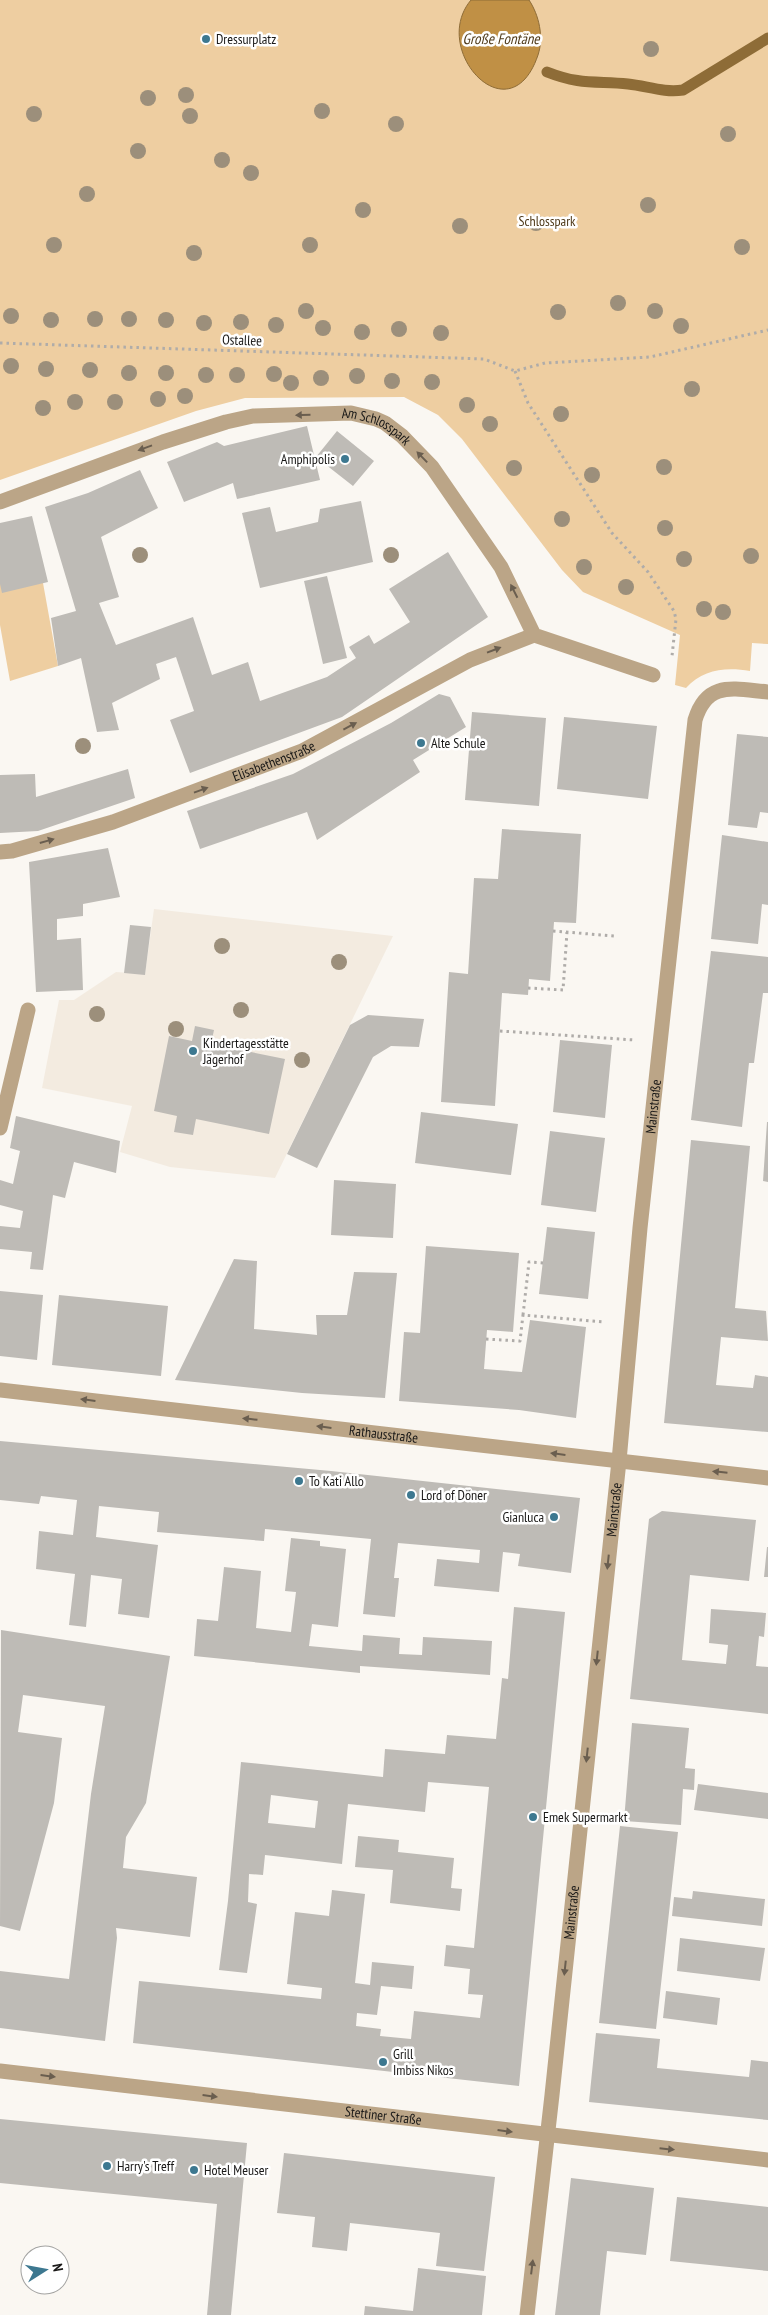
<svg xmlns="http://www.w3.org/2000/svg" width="768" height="2315" viewBox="0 0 768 2315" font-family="'PT Sans Narrow',sans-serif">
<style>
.built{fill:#f3ebe0}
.green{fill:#eecea1}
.water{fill:#c09045;stroke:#8e6c37}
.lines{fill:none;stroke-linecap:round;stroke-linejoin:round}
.stream{stroke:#8e6c37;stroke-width:11}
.building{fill:#bebbb6;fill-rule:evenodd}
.path{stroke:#afaca9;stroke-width:3;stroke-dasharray:2.5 4;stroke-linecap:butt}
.service{stroke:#bba587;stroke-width:15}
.minor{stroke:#bba587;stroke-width:15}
.tertiary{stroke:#bba587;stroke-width:15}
.tree{fill:#9c8f7b}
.oneway{fill:#6a5e4f}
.poi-dot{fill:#3d7890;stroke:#fff;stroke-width:2}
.labels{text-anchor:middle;stroke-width:5;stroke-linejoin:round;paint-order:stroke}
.poi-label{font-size:14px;fill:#191817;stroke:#fff;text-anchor:start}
.park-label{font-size:14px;fill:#4f3a1a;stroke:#fff}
.street-label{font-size:14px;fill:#191817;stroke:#fff}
.water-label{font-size:15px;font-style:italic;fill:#513c1c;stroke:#fff}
</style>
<rect width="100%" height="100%" fill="#faf7f2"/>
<!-- built -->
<path class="built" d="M154,909L393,936L275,1178L170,1167L120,1152L132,1106L42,1088L59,1000H74L116,972L145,974Z"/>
<!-- green -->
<path class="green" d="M0,0H768V644L752,643L750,671C726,667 703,669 686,688L675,685L680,635L583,592L562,570L462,439L438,415L404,397L245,398L196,411L0,480Z
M43,583L58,666L10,681L0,625V584Z"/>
<!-- water -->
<path class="water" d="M471,0H529C539,15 544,37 538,55C510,138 429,50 471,0Z"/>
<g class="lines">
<!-- stream -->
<path class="stream" d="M547,72C580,85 595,81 628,84C647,86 664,93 683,90L768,38"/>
</g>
<!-- building -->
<path class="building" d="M307,426L320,480L237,499L233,483L184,502L167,462L217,442L224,446Z
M337,431L374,461L353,486L316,457Z
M140,470L158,508L101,537L119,597L99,603L116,645L193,617L212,675L248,662L260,701L327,677L356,658L349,647L369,635L374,644L410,622L389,589L448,552L488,617L342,717L190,773L170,720L194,711L176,657L156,664L160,679L112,703L119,730L97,732L81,658L58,666L51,618L76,611L45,507L88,493Z
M361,501L373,562L260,588L242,513L270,507L276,532L318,522L320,509Z
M32,516L48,582L2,593L0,584V523Z
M327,576L347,658L323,664L304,581Z
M439,694L450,697L466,727L413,760L420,772L317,840L307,812L200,849L187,811L293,774L391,723Z
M472,712L546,718L539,806L465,800Z
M564,717L657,726L648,799L557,789Z
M737,734L768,737V813L760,812L757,828L728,825Z
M128,769L135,798L38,831L0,833V775L35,774L36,797Z
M502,829L581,834L576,923L554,922L550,981L529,979L528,995L502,993L495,1106L441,1102L449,972L468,974L474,878L498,879Z
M722,835L768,842V905L762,904L758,944L711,939Z
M108,848L120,897L83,904V916L57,919V940L81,938L83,990L36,992L29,862Z
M130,925L151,927L145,975L124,973Z
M711,951L768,957V993H763L754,1063H749L742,1127L691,1120Z
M368,1015L424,1019L419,1047L391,1046L373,1057L317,1168L287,1154L350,1025Z
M195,1026L214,1030L211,1044L285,1059L269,1134L196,1119L193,1135L174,1132L177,1116L154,1111L169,1036L192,1041Z
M560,1040L612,1045L605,1118L553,1112Z
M421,1112L518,1124L511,1175L415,1163Z
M16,1116L120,1141L116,1173L74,1162L65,1198L53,1195L43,1270L30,1269L32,1252L0,1249V1226L20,1228L23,1211L0,1205V1180L13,1184L20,1151L10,1148Z
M767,1122H768V1182L763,1181Z
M550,1131L605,1138L596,1212L541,1205Z
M691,1140L750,1146L735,1308L766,1311L768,1341L721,1337L716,1385L753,1388L755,1375L768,1377V1432L664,1423Z
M334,1180L396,1184L393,1238L331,1235Z
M547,1227L595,1232L588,1299L539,1294Z
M426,1246L519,1253L513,1332L487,1330L484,1369L522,1372L530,1320L586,1327L576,1418L519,1410L399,1401L404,1332L420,1333Z
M234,1259L257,1261L254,1329L308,1334L317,1335L316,1315H347L354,1272L397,1273L385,1398L302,1393L175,1380Z
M0,1291L43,1295L37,1360L0,1356Z
M59,1295L168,1306L161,1376L52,1365Z
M0,1441L331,1471L580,1498L571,1573L518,1566L520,1554L503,1552L499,1592L434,1586L437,1559L479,1563L480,1550L398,1543L394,1578H399L395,1617L363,1614L371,1539L265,1529L264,1541L157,1532L159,1512L99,1506L96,1537L158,1545L149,1618L118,1614L122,1579L91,1575L86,1627L69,1625L75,1574L36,1569L39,1531L73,1535L77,1500L41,1496L39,1504L0,1500Z
M662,1511L756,1520L749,1581L690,1575L682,1660L726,1664L728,1645L709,1643L711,1609L766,1613L764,1637L759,1636L756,1666L768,1667V1714L630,1699L649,1519Z
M291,1538L320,1541V1546L346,1549L338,1627L312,1624L309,1646L362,1651L363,1635L400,1638L399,1654L422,1655L423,1637L492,1641L490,1675L360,1666V1673L194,1656L197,1619L218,1621L224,1567L261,1571L256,1628L291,1632L296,1592L285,1591Z
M767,1547H768V1577H764Z
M514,1607L565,1612L519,2086L133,2043L139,1981L321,1999L322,1988L287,1984L295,1912L329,1916L332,1890L365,1894L355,1983L370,1985L372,1962L414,1966L412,1989L381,1986L377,2015L357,2013L356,2026L381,2029L380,2036L411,2039L414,2011L480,2018L483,1995L468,1994L470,1969L444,1966L446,1945L474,1948L489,1787L428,1782L425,1812L348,1804L342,1864L265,1855L263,1875L249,1874L248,1902L257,1904L247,1973L219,1970L228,1901L241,1762L383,1777L385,1749L445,1754L447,1735L496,1739L502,1678L508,1679ZM271,1795L318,1801L315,1828L268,1823Z
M1,1630L170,1656L146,1803L126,1837L123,1868L197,1877L190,1937L116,1928L117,1938L105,2041L0,2028V1971L69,1979L91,1794L105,1706L23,1695L18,1732L62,1738L54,1803L20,1931L0,1926Z
M632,1723L689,1728L685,1768L695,1769L694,1790L683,1789L681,1825L624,1821Z
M698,1784L768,1793V1819L694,1810Z
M620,1826L678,1832L656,2029L599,2023Z
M358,1836L399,1840L398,1852L454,1858L451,1888L462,1889L460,1911L390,1903L393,1870L355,1867Z
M693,1891L765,1899L762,1926L672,1916L674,1897L692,1899Z
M680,1938L765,1948L760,1981L677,1971Z
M666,1991L720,1998L717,2025L663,2018Z
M596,2033L660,2039L657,2068L749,2077L751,2060L768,2062V2120L589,2102Z
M0,2119L247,2143L231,2315H207L217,2204L0,2183Z
M284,2153L495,2177L484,2271L436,2266L440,2233L350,2223L347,2251L312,2247L315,2217L277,2213Z
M571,2178L654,2188L646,2255L607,2251L600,2315H555Z
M677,2197L768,2207V2271L670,2261Z
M418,2268L486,2276L482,2315H364L365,2306L413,2311Z"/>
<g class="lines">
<!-- path -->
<path class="path" d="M0,343L484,359L515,371L545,363L650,357L768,330
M515,371L528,403L612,533L648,572L674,611L676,619L672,656
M553,931L614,936
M528,988L563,990L567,932
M500,1031L635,1040
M523,1315L529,1262L543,1263
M486,1339L520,1341L523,1315L604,1322"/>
<!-- service -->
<path class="service" d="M0,1128L28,1010"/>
<!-- minor -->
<g class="minor">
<path id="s1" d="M0,502L163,442L226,422L253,416L351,413L376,419L385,423L402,436L432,467L501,567L534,635L653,675"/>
<path id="s2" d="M0,852L12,851L113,822L302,751L470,660L534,635"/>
<path id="s3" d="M527,2315L552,2095L619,1461L640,1228L695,720C707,680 734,689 768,692"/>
</g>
<!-- tertiary -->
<g class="tertiary">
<path id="s4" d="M0,1390L768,1478"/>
<path id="s5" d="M0,2071L768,2160"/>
</g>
</g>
<!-- trees -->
<g class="tree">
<circle cx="651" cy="49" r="8"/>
<circle cx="186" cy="95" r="8"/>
<circle cx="148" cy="98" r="8"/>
<circle cx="322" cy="111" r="8"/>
<circle cx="34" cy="114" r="8"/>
<circle cx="190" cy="116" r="8"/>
<circle cx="396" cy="124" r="8"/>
<circle cx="728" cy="134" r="8"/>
<circle cx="138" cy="151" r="8"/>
<circle cx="222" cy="160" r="8"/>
<circle cx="251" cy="173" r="8"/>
<circle cx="87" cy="194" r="8"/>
<circle cx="648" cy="205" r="8"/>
<circle cx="363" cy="210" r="8"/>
<circle cx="536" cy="223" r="8"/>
<circle cx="460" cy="226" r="8"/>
<circle cx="54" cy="245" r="8"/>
<circle cx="310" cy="245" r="8"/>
<circle cx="742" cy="247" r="8"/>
<circle cx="194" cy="253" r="8"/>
<circle cx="618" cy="303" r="8"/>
<circle cx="306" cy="311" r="8"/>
<circle cx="655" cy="311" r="8"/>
<circle cx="558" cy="312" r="8"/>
<circle cx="11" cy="316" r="8"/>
<circle cx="95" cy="319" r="8"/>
<circle cx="129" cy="319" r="8"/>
<circle cx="51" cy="320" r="8"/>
<circle cx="166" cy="320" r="8"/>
<circle cx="241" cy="322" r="8"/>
<circle cx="204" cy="323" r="8"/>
<circle cx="276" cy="325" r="8"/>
<circle cx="681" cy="326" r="8"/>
<circle cx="323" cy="328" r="8"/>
<circle cx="399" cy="329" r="8"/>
<circle cx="362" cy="332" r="8"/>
<circle cx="441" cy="333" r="8"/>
<circle cx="11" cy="366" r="8"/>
<circle cx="46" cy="369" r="8"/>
<circle cx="90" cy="370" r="8"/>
<circle cx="129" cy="373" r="8"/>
<circle cx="166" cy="373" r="8"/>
<circle cx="274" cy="374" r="8"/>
<circle cx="206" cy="375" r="8"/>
<circle cx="237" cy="375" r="8"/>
<circle cx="357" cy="376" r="8"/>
<circle cx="321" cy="378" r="8"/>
<circle cx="392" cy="381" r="8"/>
<circle cx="432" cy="382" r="8"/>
<circle cx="291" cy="383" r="8"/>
<circle cx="692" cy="389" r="8"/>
<circle cx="185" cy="396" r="8"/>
<circle cx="158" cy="399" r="8"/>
<circle cx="75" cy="402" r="8"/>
<circle cx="115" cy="402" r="8"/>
<circle cx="467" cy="405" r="8"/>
<circle cx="43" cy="408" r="8"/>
<circle cx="561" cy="414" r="8"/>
<circle cx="490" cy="424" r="8"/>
<circle cx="664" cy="467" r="8"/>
<circle cx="514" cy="468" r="8"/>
<circle cx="592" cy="475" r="8"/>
<circle cx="562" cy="519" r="8"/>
<circle cx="665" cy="528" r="8"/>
<circle cx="140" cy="555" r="8"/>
<circle cx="391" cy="555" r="8"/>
<circle cx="751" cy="556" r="8"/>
<circle cx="684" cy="559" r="8"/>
<circle cx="584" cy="567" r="8"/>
<circle cx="626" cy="587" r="8"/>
<circle cx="704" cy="609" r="8"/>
<circle cx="723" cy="612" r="8"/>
<circle cx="83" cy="746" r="8"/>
<circle cx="222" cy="946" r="8"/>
<circle cx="339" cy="962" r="8"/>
<circle cx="241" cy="1010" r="8"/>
<circle cx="97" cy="1014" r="8"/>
<circle cx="176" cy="1029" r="8"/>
<circle cx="302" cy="1060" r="8"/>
</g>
<!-- one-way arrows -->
<defs><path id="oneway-solid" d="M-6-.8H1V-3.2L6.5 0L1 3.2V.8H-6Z" transform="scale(1.25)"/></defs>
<g class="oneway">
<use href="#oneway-solid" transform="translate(303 415) rotate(178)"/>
<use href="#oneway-solid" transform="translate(145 448) rotate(160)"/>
<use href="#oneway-solid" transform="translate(422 457) rotate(-134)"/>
<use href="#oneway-solid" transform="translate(514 591) rotate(-117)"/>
<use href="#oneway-solid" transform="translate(494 650) rotate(-21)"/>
<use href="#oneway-solid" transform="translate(350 726) rotate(-28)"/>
<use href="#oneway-solid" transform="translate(201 790) rotate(-20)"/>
<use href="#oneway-solid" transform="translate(47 841) rotate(-16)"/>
<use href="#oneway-solid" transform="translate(88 1400) rotate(-173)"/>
<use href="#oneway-solid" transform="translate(250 1419) rotate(-174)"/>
<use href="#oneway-solid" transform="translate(324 1427) rotate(-173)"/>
<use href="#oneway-solid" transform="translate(558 1454) rotate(-173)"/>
<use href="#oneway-solid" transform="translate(720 1472) rotate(-174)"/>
<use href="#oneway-solid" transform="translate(608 1562) rotate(96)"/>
<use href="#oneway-solid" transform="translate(597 1658) rotate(96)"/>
<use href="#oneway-solid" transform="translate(587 1755) rotate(96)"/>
<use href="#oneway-solid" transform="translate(565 1968) rotate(96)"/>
<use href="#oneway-solid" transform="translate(48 2076) rotate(7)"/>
<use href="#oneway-solid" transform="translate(210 2096) rotate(7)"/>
<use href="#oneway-solid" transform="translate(505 2131) rotate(7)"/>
<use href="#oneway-solid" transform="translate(667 2149) rotate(6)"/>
<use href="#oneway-solid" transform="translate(532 2267) rotate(-83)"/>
</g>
<!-- markers -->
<g class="poi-dot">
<circle cx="206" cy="39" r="5"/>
<circle cx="345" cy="459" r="5"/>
<circle cx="421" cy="743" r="5"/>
<circle cx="193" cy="1051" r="5"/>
<circle cx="299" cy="1481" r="5"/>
<circle cx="411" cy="1495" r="5"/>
<circle cx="554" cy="1517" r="5"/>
<circle cx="533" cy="1817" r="5"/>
<circle cx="383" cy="2062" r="5"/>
<circle cx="107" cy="2166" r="5"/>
<circle cx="194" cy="2170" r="5"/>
</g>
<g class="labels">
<!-- poi labels -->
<g class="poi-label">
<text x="216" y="44">Dressurplatz</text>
<text x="335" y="464" text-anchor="end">Amphipolis</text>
<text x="431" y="748">Alte Schule</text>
<text x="203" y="1048">Kindertagesstätte<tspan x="203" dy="16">Jägerhof</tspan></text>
<text x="309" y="1486">To Kati Allo</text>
<text x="421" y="1500">Lord of Döner</text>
<text x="544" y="1522" text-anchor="end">Gianluca</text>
<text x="543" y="1822">Emek Supermarkt</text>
<text x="393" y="2059">Grill<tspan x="393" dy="16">Imbiss Nikos</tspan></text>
<text x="117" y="2171">Harry's Treff</text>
<text x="204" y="2175">Hotel Meuser</text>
</g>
<!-- park labels -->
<g class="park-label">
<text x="547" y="226">Schlosspark</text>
</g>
<!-- street labels -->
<g class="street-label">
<text transform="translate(242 340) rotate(2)" y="5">Ostallee</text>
<text dy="5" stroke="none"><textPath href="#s1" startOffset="394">Am Schlosspark</textPath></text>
<text dy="5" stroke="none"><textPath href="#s2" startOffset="289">Elisabethenstraße</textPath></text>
<text dy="5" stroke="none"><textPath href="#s3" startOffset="1215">Mainstraße</textPath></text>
<text dy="5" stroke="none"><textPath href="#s4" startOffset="386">Rathausstraße</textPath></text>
<text dy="5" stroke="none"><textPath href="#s3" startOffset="810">Mainstraße</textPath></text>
<text dy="5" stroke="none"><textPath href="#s3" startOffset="405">Mainstraße</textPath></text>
<text dy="5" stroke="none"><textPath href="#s5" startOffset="386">Stettiner Straße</textPath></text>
</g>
<!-- water labels -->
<g class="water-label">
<text x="501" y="44">Große Fontäne</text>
</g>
</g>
<!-- north arrow -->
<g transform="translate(45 2270) rotate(79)"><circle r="24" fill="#ffffff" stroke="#a3a3a2"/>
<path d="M0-4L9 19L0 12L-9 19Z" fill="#3d7890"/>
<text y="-8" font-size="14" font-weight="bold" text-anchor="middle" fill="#191817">N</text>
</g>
</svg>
